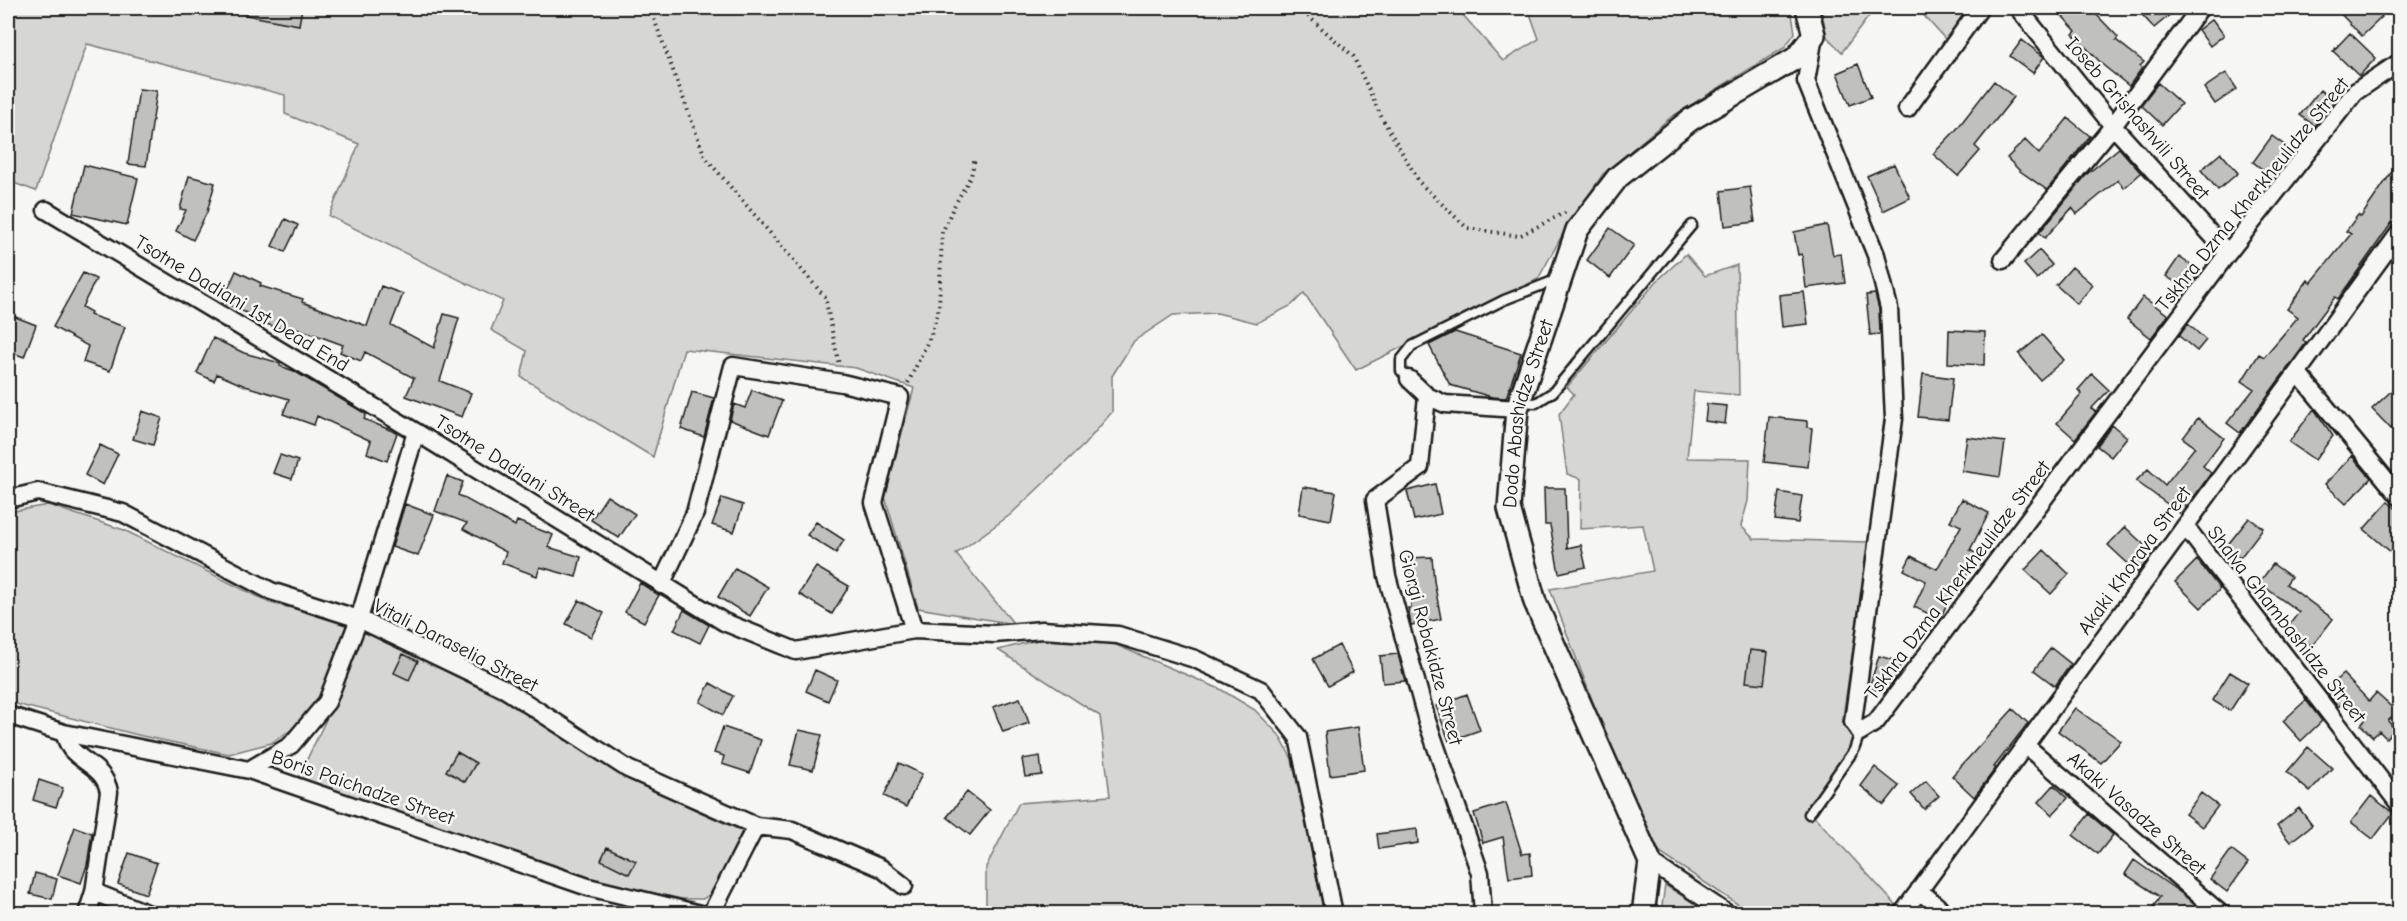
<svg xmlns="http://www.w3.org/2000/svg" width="2407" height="921" viewBox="0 0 2407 921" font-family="'Comic Neue',sans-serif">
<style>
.green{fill:#d6d6d2;stroke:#797977;stroke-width:1.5}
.building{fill:#c0c0bd;stroke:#1c1c1c;stroke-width:1.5}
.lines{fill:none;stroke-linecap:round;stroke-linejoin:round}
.service-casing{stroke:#1c1c1c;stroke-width:13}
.minor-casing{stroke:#1c1c1c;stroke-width:21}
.tertiary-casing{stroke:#1c1c1c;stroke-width:26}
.path{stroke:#1c1c1c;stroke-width:4;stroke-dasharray:1.5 4.5;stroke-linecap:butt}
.service{stroke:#f6f6f2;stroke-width:8}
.minor{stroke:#f6f6f2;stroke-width:16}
.tertiary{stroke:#f6f6f2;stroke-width:21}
.labels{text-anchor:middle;stroke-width:5;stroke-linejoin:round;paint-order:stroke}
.street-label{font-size:20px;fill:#1c1c1c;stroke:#f6f6f2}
</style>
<rect width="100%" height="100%" fill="#f6f6f2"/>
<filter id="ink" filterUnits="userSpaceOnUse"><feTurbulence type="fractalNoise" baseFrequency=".0167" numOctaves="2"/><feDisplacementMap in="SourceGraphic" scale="12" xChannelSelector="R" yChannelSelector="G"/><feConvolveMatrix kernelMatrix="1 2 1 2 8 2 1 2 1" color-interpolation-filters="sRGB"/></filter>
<g filter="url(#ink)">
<!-- green -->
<path class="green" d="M8,8H1457L1503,61L1539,39L1528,8H1791L1795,33L1784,48L1671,117L1603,174L1564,232L1538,279L1356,370L1304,293L1292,305L1257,323L1217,313L1173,315L1134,341L1112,376V412L1084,445L1010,515L956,554L1014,624L918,608L885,497L914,388L856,368L684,349L653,457L521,377L527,351L491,330L503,301L329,216L359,144L285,114V95L87,44L36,191L8,181Z
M1821,8H1875L1842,52L1827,37Z
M1917,8H1970L1946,40Z
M1686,254L1705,276L1737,265L1739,395L1694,391L1687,458L1750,459L1748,501L1741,526L1754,539L1869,542L1842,723L1861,750L1814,816L1897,906L1891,913H1817L1810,906L1814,913H1751L1660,853L1618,768L1550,589L1653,571L1643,525L1580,529L1581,479L1567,474L1559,414L1574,394L1567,387L1656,282Z
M48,505L124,530L270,603L317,614L347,625L320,697L299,725L271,743L229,754L142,736L8,702V512Z
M363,633H369L512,704L623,777L742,831L714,891L703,899H682L585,878L298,778L334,703Z
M1045,638L1109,642L1220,689L1255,710L1279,735L1292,759L1324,913L986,914V867L1019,803L1110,796L1100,716L998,650Z
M1665,885L1710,913H1661Z"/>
<!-- building -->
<path class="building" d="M247,8H302L299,25L246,15Z
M2055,8H2090L2118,37L2116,40L2144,62L2140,66L2142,68L2129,86L2104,66L2073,34L2076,31Z
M2136,8H2178L2154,28Z
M2335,8H2374L2382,17L2362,36Z
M2212,19L2224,35L2210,46L2198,30Z
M2350,33L2376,58L2359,76L2333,51Z
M2022,40L2044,57L2033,73L2010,56Z
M1858,64L1871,97L1850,105L1837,73Z
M2226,73L2237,89L2215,104L2204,88Z
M1994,81L2014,97L1975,146L1980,151L1958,176L1933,154L1956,130Z
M2158,83L2181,104L2162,125L2141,105Z
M139,89L157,91L146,166L128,164Z
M2320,90L2334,101L2315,126L2300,115Z
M2068,118L2090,136L2047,190L2020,171L2007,158L2025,140L2039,154Z
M2272,136L2294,152L2274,178L2253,162Z
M2119,148L2141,173L2124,188L2118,180L2077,214L2072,208L2045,238L2039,233L2087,174Z
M2221,153L2238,173L2218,190L2201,170Z
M2400,160V222L2391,224L2338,299L2335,297L2303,340L2306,343L2240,433L2227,423L2254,389L2242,381L2259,354L2264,357L2298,317L2287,309L2308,280L2311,283L2351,234L2346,231L2358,215L2361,217Z
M1894,164L1910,198L1883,211L1867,176Z
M84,165L138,178L127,225L73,213Z
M189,176L215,183L207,212L193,240L176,231L186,210L180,209Z
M1750,187L1755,222L1725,226L1721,191Z
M285,219L298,225L285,252L272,246Z
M1827,225L1833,255L1841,254L1845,283L1806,288L1802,254L1798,255L1794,232Z
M1610,228L1634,245L1610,278L1587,260Z
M2039,250L2052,265L2037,279L2024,264Z
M2179,257L2201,272L2187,290L2166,276Z
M2072,267L2093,285L2077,304L2056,285Z
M236,271L261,283L260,286L303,299L302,302L367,326L381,286L403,294L391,325L434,348L444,314L459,318L440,381L471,393L462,417L406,396L414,378L365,352L361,361L340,352L343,345L294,327L292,332L263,323L264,321L222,302Z
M83,273L96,279L82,307L91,312L90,315L125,327L110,371L83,362L88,346L53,327Z
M1804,292L1808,324L1782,327L1779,295Z
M1875,294L1879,309L1880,334L1870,335L1866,295Z
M2143,297L2168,315L2151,338L2127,319Z
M8,314L36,325L24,357L8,351Z
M2188,324L2206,340L2197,351L2179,336Z
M1949,330L1985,332L1984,365L1948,363Z
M1455,332L1521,353L1506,398L1492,397L1450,385L1429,345Z
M2042,335L2064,360L2040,380L2019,354Z
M213,338L244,353L280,363V366L294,371L366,414L364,419L397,433L387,461L367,453L371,441L317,416L314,425L283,414L289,399L245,386L217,374L214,381L197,373Z
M1923,374L1953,378L1948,420L1918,417Z
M2092,374L2109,390L2091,409L2096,412L2075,439L2057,423L2082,394L2078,390Z
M2400,383V420L2391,429L2372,409Z
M752,390L782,401L769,435L730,420L734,404L745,408Z
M692,392L714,398L704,437L681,429Z
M1707,404L1727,406L1725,424L1705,421Z
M2314,409L2333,436L2315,460L2289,442Z
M142,411L162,418L153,445L133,439Z
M1769,417L1807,421V427L1812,428L1808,467L1764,462Z
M2198,418L2224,438L2203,466L2211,473L2194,497L2187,492L2181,500L2187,506L2181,514L2136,481L2148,469L2165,485L2195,447L2183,438Z
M2112,425L2127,437L2111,457L2097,446Z
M1967,437L2005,442L2000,477L1962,471Z
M100,445L118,454L103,485L85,475Z
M280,455L298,461L292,479L273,473Z
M2352,456L2371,478L2346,504L2325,484Z
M447,476L463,482L458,495L515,526L517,521L553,535L548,547L581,557L576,577L540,567L537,576L502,563L506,552L463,529L467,523L435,511Z
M1435,484L1441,514L1414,520L1407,491Z
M1303,487L1336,492L1331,520L1299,514Z
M1544,488H1565L1567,548L1581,545L1586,567L1559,573L1550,525H1545Z
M1779,492L1802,496L1798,523L1775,520Z
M607,496L635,514L619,538L591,520Z
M722,498L743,505L734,532L712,525Z
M1962,499L1989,513L1970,550L1978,555L1965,578L1960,575L1940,619L1914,607L1926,581L1904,570L1911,556L1937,569L1961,526L1950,521Z
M2388,502L2400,512V560L2364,529Z
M405,504L434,515L418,556L392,547Z
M2249,518L2263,528L2240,558L2226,547Z
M816,522L844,540L836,553L807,535Z
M2125,527L2153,553L2138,573L2108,545Z
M2044,550L2069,574L2051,594L2025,570Z
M1432,557L1434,581L1441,619L1411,625L1408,608H1411L1408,558Z
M2197,560L2220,589L2201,608L2175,582Z
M2273,564L2291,577L2286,584L2333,619L2312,646L2287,628L2299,612L2259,583Z
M816,567L849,586L832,614L799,594Z
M735,568L768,587L750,616L718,597Z
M640,583L659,595L644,622L625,612Z
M579,600L604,613L591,637L566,624Z
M684,610L709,625L700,643L674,630Z
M1339,645L1353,672L1328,686L1313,659Z
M2051,648L2071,664L2055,686L2034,670Z
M1750,650L1768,652L1764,684L1746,682Z
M403,654L418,661L409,680L394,673Z
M1398,654L1405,681L1383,683L1380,656Z
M1879,656L1901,662L1896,678L1885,693L1869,688Z
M815,670L837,680L828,701L806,691Z
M2230,672L2248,683L2230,711L2212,700Z
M2343,674L2369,701L2376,693L2397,712L2388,721L2395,729L2386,738L2379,731L2373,737L2361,725L2366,719L2346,700L2338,707L2325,690Z
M710,683L733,696L723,715L700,702Z
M1467,694L1480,730L1449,741L1436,706Z
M1020,698L1029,723L1003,732L993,707Z
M2306,700L2322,721L2301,741L2283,721Z
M2075,708L2121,741L2101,763L2058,731Z
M2013,709L2028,723L1994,767L1996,768L1974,797L1952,776Z
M723,727L761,740L750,773L722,764L724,756L714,753Z
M1358,727L1364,770L1330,775L1325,732Z
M799,730L822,735L813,770L790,765Z
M2308,747L2332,768L2310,792L2287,772Z
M457,752L476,763L465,782L446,771Z
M1040,756L1042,775L1025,777L1022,759Z
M899,763L922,774L906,807L884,796Z
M1875,767L1899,786L1884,805L1861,786Z
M39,780L63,788L56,807L33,800Z
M1926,781L1939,796L1924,809L1911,794Z
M2054,785L2068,798L2052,815L2039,802Z
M967,792L990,810L970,835L947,817Z
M2201,793L2218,806L2202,827L2185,814Z
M2371,796L2393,813L2373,839L2351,822Z
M1506,803L1522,854L1530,853L1532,875L1509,878L1503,837L1483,843L1474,813Z
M2299,808L2312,825L2290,842L2277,826Z
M2089,814L2113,835L2098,854L2073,835Z
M75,827L92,833L87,865L81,883L58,875Z
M1417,829L1418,843L1379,849L1377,834Z
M607,847L636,861L629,874L601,860Z
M2231,850L2248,863L2227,892L2210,879Z
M129,853L157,863L146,894L118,884Z
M2134,860L2185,896L2204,914H2148L2160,897L2125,874Z
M35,873L57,879L52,899L30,894Z"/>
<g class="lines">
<defs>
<path id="service" d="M1409,379L1401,371V360L1412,346L1504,300L1558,279
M1520,402L1536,403L1553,392L1692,225
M1809,814L1854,750L1860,732"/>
<path id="minor" d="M2018,8L2113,126L2228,253
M1814,36L1806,81L1876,255L1889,308L1894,419L1853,722L1860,732L1876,722L2228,253L2355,92L2400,62
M1907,109L1980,8
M46,210L416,432L724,622L796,651L914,630L994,634L1042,630L1118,635L1195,659L1261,690L1298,737L1334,914
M2003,260L2113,126L2200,8
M2298,373L2400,497
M1409,379L1427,396L1420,467L1375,500L1387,576L1427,721L1480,873L1483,914
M1427,396L1445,404L1517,409
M8,499L38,492L123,513L271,591L359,619L503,688L628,769L756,826L792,830L881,868L904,886
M2185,526L2400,805
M661,585L695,513L733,366L842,383L900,397L874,503L914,630
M8,715L64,733L249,770L588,887L700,914
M64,733C66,738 68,746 72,750C86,765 105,769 109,792L94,892L87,914
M2025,745L2221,914
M249,770L291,745L327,702L359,619L416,432
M1650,862L1728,914
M1919,890L1946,914
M94,892L149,914
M711,914L756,826
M1902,914L2400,232"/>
<g id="tertiary">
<path id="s1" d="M1643,914L1650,862L1535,602L1509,508L1517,409L1577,230L1618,177L1690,120L1796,58L1814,35L1807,8"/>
</g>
</defs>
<!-- service casing -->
<use href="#service" class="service-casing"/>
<!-- minor casing -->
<use href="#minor" class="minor-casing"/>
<!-- tertiary casing -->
<use href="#tertiary" class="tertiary-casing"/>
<!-- path -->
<path class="path" d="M650,8L705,157L825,297L839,365
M1299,8L1353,56L1382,118L1420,183L1467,228L1519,236L1566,212
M908,383L931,335L939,308L942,233L953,208L971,176L975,158"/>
<!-- service -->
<use href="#service" class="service"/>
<!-- minor -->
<use href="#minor" class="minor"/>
<!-- tertiary -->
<use href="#tertiary" class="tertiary"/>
</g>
</g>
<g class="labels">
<!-- street labels -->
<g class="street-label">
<text transform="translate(2138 118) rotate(49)" y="7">Ioseb Grishashvili Street</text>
<text transform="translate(2252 194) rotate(-51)" y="7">Tskhra Dzma Kherkheulidze Street</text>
<text transform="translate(242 303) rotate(31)" y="7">Tsotne Dadiani 1st Dead End</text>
<text dy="7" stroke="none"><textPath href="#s1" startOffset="531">Dodo Abashidze Street</textPath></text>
<text transform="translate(515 468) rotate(32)" y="7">Tsotne Dadiani Street</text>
<text transform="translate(2134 560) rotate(-54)" y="7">Akaki Khorava Street</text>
<text transform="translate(1957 580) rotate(-53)" y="7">Tskhra Dzma Kherkheulidze Street</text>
<text transform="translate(2287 624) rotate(52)" y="7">Shalva Ghambashidze Street</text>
<text transform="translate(456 645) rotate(27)" y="7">Vitali Daraselia Street</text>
<text transform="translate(1431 647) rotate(75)" y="7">Giorgi Robakidze Street</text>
<text transform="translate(363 787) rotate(19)" y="7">Boris Paichadze Street</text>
<text transform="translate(2137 813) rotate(41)" y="7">Akaki Vasadze Street</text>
</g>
</g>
<!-- margin -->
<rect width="2407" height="921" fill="none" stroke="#f6f6f2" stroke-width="30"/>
<rect x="15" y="15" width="2377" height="891" fill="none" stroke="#1c1c1c" stroke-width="2" filter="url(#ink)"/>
</svg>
